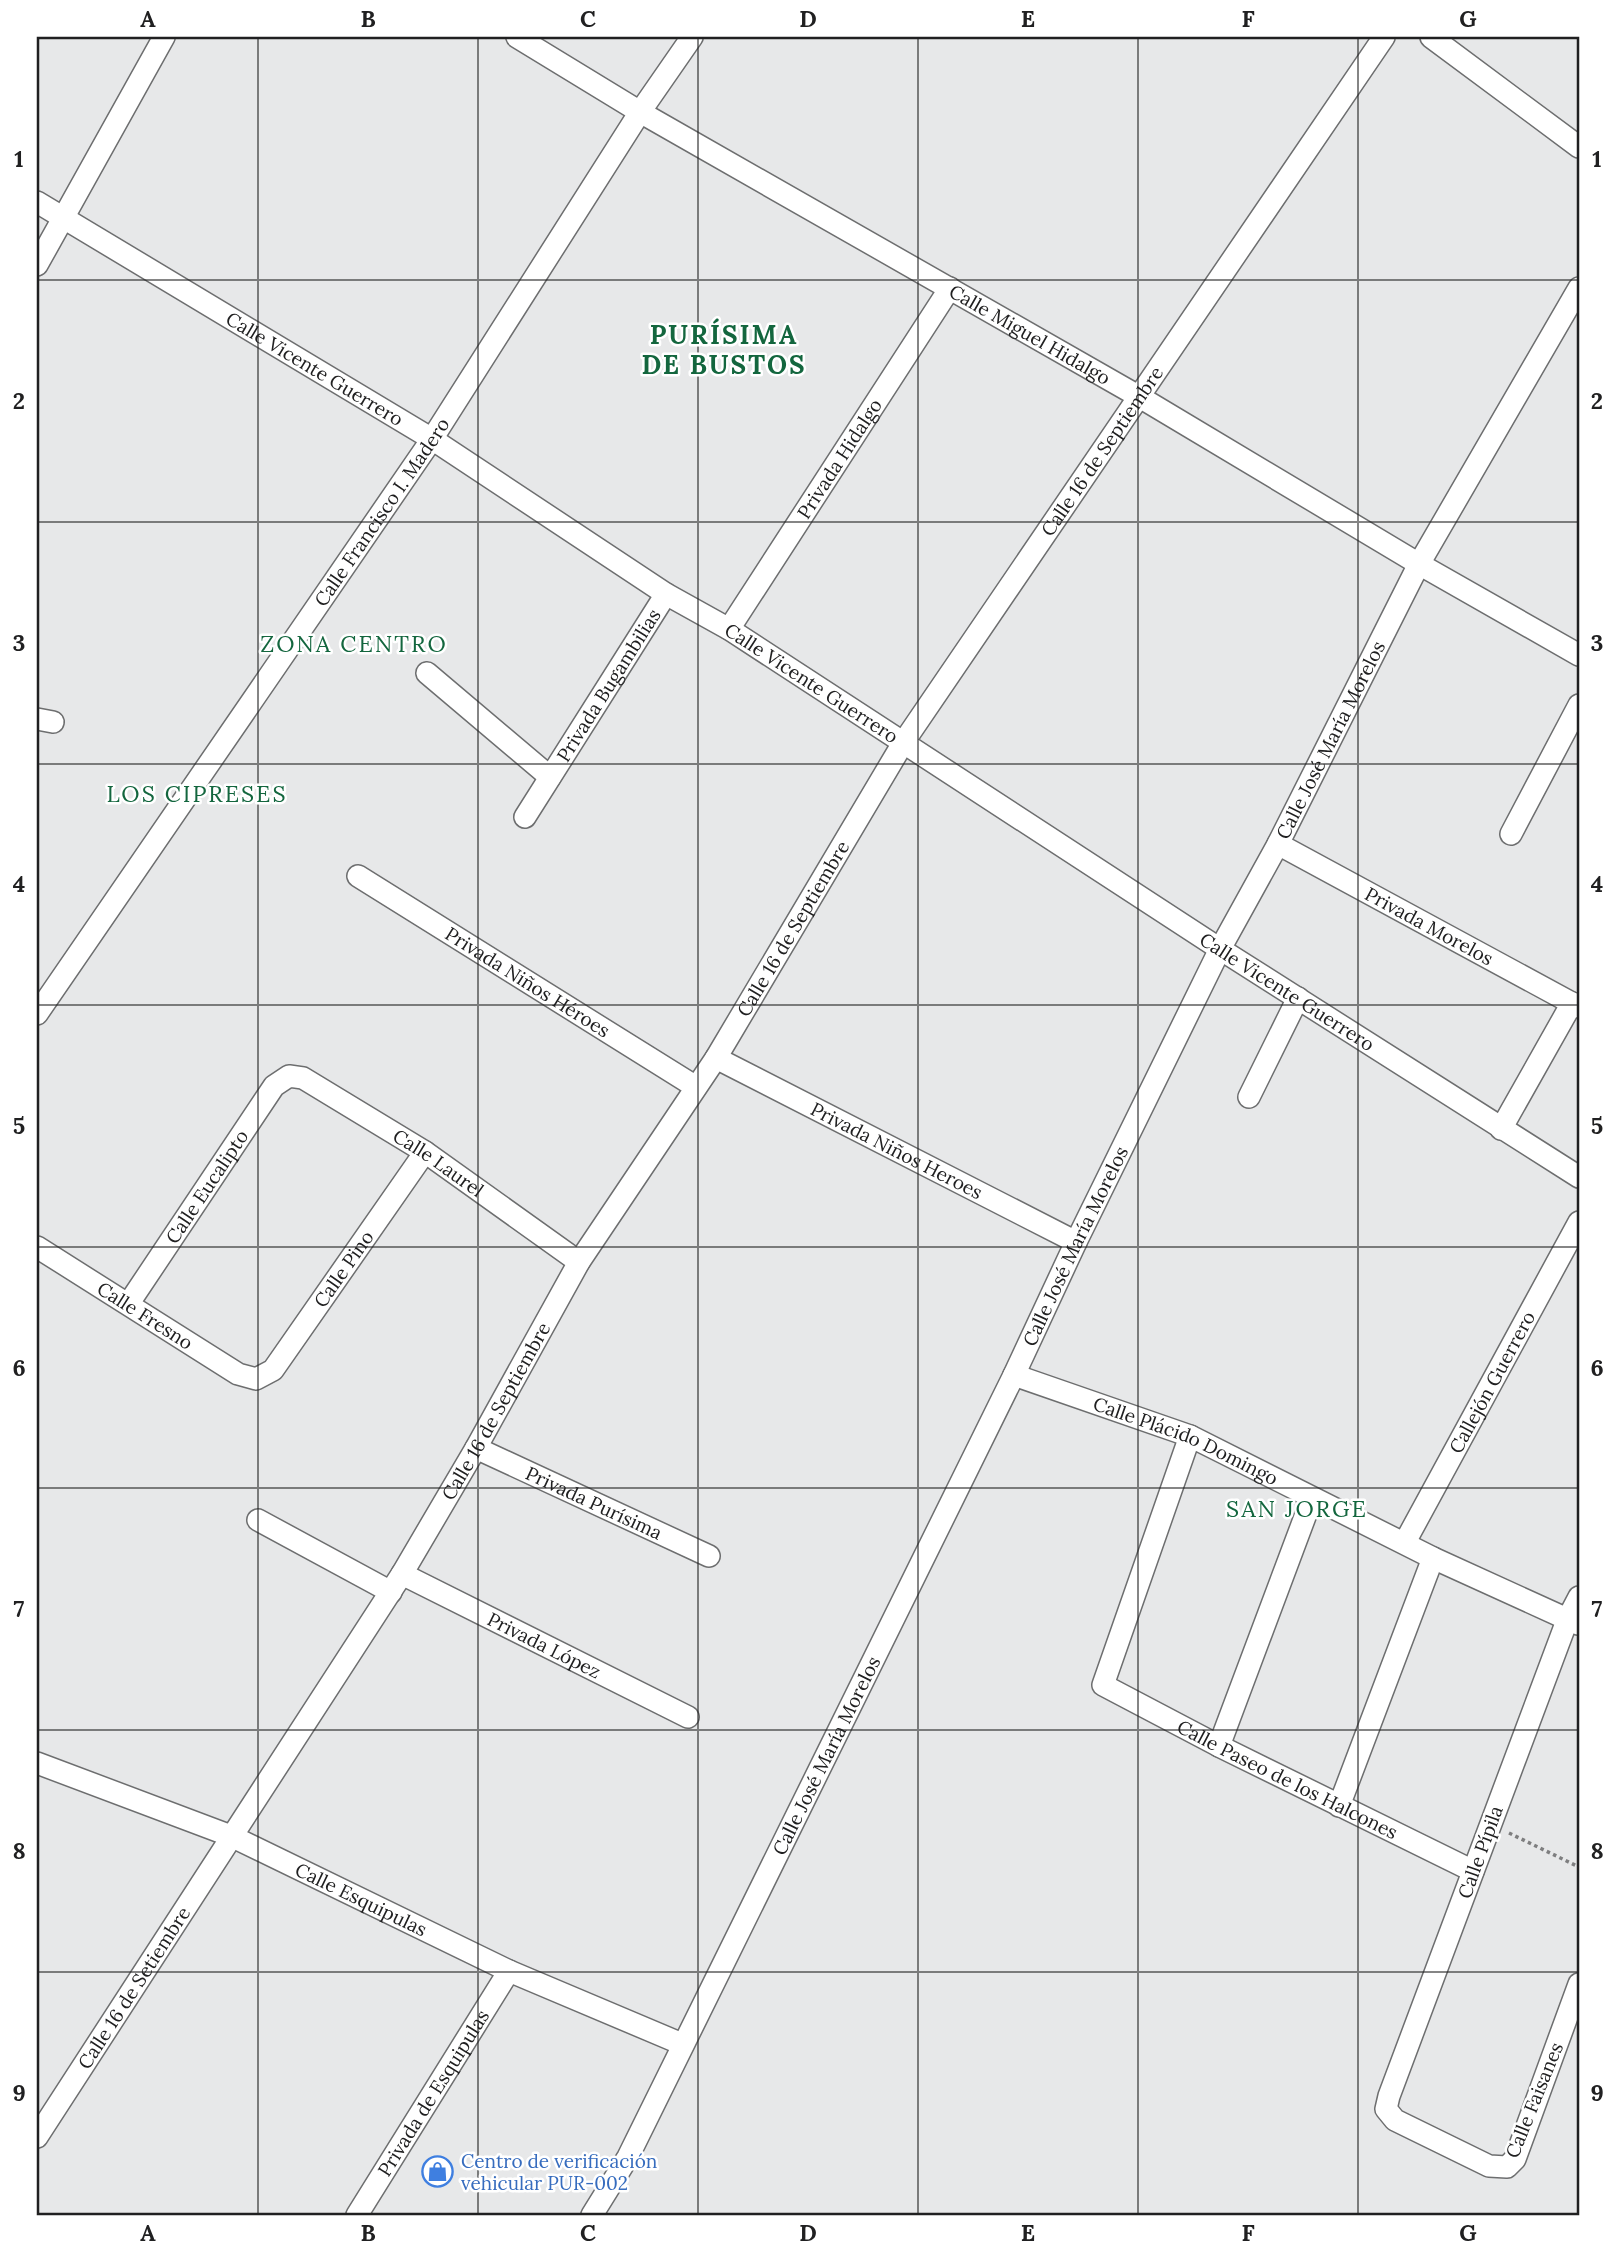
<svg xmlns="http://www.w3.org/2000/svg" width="1616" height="2252" viewBox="0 0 1616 2252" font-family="Lora,serif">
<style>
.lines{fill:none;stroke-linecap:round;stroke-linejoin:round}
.minor-casing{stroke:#6d6e6f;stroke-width:24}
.path{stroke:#7e7e7f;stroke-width:3.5;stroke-dasharray:3.5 3.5;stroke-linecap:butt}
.minor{stroke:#fff;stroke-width:21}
.grid{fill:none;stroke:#202021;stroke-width:2;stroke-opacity:0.55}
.labels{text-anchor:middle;stroke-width:5;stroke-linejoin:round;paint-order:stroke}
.street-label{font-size:19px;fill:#202021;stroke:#fff}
.shop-label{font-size:19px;fill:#366cbe;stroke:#fff;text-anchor:start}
.quarter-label{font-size:23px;letter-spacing:2px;fill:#13663e;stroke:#fff}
.district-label{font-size:26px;font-weight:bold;letter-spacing:2px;fill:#13663e;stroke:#fff}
.neatline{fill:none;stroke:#202021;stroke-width:2.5}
.grid-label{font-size:23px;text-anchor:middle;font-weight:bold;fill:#202021}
</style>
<rect width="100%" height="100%" fill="#e7e8e9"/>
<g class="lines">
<defs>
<g id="minor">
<path id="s1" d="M517,37L640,112L1138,396L1419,564L1579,655"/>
<path d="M1431,37L1579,147"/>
<path id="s2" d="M37,202L432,439L666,594L729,629L1220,949L1579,1177"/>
<path d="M37,265L164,37"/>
<path id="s3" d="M729,629L950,288"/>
<path d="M427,673L550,777"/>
<path d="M37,719L53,722"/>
<path id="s4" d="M525,817L666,594"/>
<path d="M1511,834L1579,705"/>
<path id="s5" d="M1278,844L1579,1007"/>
<path id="s6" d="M358,876L696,1087"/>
<path id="s7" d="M37,1014L432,439L640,112L692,37"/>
<path id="s8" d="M716,1058L1076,1242"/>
<path d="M1249,1097L1298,998"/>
<path d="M1501,1129L1572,1003"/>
<path id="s9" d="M37,1247L238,1374L256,1379L273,1370L425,1152"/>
<path id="s10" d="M129,1303L274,1086L289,1076L303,1078L425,1152L579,1262"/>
<path id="s11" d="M1014,1375L1190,1436L1433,1558L1578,1624"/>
<path id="s12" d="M1190,1436L1103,1685L1219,1746L1473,1871"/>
<path id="s13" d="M476,1448L709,1556"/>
<path d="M258,1520L391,1592"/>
<path id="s14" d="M1405,1542L1579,1222"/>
<path id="s15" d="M402,1574L688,1717"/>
<path d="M1579,1597L1568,1618L1389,2096L1386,2109L1395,2120L1489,2166L1507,2167L1515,2159L1579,1984"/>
<path d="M1219,1746L1312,1498"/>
<path id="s16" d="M37,1763L231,1836L509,1971L682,2044"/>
<path d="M1339,1806L1433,1558"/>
<path id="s17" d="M37,2137L402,1574L476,1448L579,1262L716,1058L903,743L1384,37"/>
<path id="s18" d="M357,2215L509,1971"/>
<path id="s19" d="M592,2215L628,2157L1014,1375L1076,1242L1220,949L1278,844L1419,564L1579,288"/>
</g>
</defs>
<!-- minor casing -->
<use href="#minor" class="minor-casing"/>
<!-- path -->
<path class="path" d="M1509,1833L1579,1867"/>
<!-- minor -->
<use href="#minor" class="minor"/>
</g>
<!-- grid -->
<path class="grid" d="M258,37V2215M478,37V2215M698,37V2215M918,37V2215M1138,37V2215M1358,37V2215M37,280H1579M37,522H1579M37,764H1579M37,1005H1579M37,1247H1579M37,1488H1579M37,1730H1579M37,1972H1579"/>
<!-- icons -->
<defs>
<symbol id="shop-ring" viewBox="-11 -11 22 22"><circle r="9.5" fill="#fff" stroke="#3f7fe0" stroke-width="1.5"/><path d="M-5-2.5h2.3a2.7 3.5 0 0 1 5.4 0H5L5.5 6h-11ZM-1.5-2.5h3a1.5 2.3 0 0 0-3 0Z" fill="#3f7fe0"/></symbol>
</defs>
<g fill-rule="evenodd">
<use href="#shop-ring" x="420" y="2154" width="35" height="35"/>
</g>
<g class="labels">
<!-- street labels -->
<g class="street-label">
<text dy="7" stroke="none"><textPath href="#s1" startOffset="593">Calle Miguel Hidalgo</textPath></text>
<text dy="7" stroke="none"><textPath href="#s2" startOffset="324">Calle Vicente Guerrero</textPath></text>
<text dy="7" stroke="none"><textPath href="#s17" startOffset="1995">Calle 16 de Septiembre</textPath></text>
<text dy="7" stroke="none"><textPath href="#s3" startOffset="203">Privada Hidalgo</textPath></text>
<text dy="7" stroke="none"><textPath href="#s7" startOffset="609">Calle Francisco I. Madero</textPath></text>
<text dy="7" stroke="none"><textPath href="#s2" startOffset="912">Calle Vicente Guerrero</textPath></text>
<text dy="7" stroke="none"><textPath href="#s4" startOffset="156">Privada Bugambilias</textPath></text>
<text dy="7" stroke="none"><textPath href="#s19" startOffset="1650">Calle José María Morelos</textPath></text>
<text dy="7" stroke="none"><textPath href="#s5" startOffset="172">Privada Morelos</textPath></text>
<text dy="7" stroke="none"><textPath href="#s17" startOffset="1426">Calle 16 de Septiembre</textPath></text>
<text dy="7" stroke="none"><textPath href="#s6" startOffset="200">Privada Niños Héroes</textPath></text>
<text dy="7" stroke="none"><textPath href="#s2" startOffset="1479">Calle Vicente Guerrero</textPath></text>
<text dy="7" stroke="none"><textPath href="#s8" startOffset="203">Privada Niños Heroes</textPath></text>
<text dy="7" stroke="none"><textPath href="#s10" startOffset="453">Calle Laurel</textPath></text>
<text dy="7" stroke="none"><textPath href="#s10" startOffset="140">Calle Eucalipto</textPath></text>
<text dy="7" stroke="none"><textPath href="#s19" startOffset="1083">Calle José María Morelos</textPath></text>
<text dy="7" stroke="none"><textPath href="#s9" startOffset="399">Calle Pino</textPath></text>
<text dy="7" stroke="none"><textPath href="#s9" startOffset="128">Calle Fresno</textPath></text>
<text dy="7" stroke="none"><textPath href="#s14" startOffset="182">Callejón Guerrero</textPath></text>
<text dy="7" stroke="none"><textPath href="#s17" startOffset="859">Calle 16 de Septiembre</textPath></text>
<text dy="7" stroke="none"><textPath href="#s11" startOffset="184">Calle Plácido Domingo</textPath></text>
<text dy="7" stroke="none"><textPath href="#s13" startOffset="130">Privada Purísima</textPath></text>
<text dy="7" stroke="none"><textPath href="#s15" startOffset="159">Privada López</textPath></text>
<text dy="7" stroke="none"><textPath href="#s19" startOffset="516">Calle José María Morelos</textPath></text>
<text dy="7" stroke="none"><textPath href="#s12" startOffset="471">Calle Paseo de los Halcones</textPath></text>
<text transform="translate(1480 1852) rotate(-70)" y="7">Calle Pípila</text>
<text dy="7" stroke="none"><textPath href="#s16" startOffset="352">Calle Esquipulas</textPath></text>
<text dy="7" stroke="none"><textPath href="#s17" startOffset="178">Calle 16 de Setiembre</textPath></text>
<text dy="7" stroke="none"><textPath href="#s18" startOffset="144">Privada de Esquipulas</textPath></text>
<text transform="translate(1534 2100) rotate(-68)" y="7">Calle Faisanes</text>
</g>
<!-- shop labels -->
<g class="shop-label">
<text x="461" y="2168">Centro de verificación<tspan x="461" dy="22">vehicular PUR-002</tspan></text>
</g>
<!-- quarter labels -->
<g class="quarter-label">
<text x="354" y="652">ZONA CENTRO</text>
<text x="197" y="802">LOS CIPRESES</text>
<text x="1297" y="1517">SAN JORGE</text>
</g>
<!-- district labels -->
<g class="district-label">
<text x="724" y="344">PURÍSIMA<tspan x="724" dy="30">DE BUSTOS</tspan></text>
</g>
</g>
<!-- border -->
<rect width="1616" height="2252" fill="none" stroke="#ffffff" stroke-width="77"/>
<rect x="38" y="38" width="1540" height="2176" class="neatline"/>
<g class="grid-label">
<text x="148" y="27">A</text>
<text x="368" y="27">B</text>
<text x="588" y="27">C</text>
<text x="808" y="27">D</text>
<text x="1028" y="27">E</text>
<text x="1248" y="27">F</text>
<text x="1468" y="27">G</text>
<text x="19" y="167">1</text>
<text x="1597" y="167">1</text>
<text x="19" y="409">2</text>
<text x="1597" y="409">2</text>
<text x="19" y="651">3</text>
<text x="1597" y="651">3</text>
<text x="19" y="892">4</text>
<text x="1597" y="892">4</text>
<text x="19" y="1134">5</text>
<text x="1597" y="1134">5</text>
<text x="19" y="1376">6</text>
<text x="1597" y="1376">6</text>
<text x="19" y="1617">7</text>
<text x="1597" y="1617">7</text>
<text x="19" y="1859">8</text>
<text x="1597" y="1859">8</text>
<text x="19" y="2101">9</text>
<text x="1597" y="2101">9</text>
<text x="148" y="2241">A</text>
<text x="368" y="2241">B</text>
<text x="588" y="2241">C</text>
<text x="808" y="2241">D</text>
<text x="1028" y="2241">E</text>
<text x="1248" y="2241">F</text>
<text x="1468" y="2241">G</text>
</g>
</svg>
